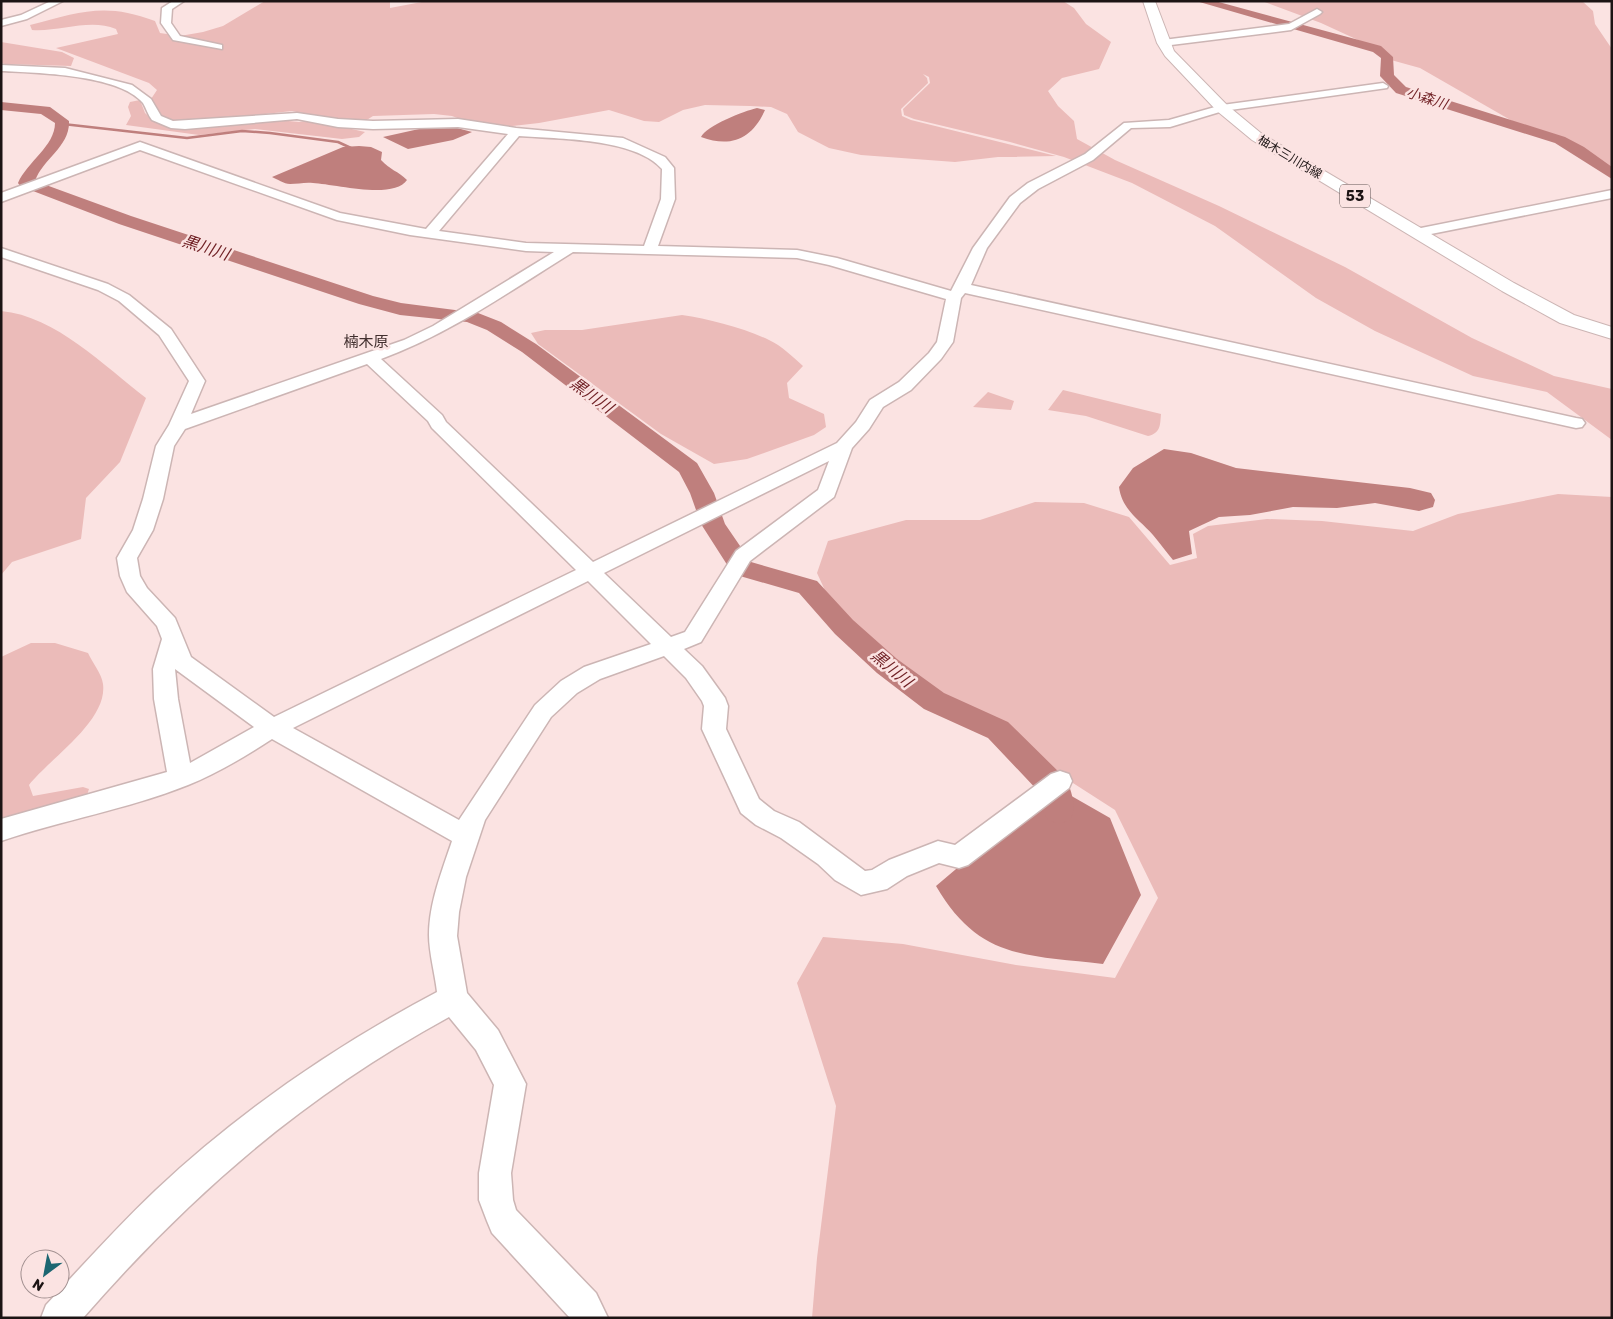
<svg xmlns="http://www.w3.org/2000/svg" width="1613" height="1319" viewBox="0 0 1613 1319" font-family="Rubik,'Noto Sans JP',sans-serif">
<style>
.green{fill:#ebbbb9}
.water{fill:#bf7f7d}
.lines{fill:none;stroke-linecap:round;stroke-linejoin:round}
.stream{stroke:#bf7f7d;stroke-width:2.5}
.river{fill:#bf7f7d;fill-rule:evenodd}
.minor-casing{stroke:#ccb5b4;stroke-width:3}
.major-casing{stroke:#ccb5b4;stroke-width:2}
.minor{fill:#fff;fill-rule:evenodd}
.major{fill:#fff;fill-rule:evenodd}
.labels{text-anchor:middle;stroke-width:5;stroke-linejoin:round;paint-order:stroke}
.far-street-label{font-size:12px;fill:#1c1414;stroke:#fbe3e2}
.far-water-label{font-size:14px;font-style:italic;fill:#712226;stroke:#fbe3e2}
.shield{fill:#fbe3e2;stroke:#5f5252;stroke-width:1}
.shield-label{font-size:14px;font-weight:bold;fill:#1c1414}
.far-quarter-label{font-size:15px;fill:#412f2e;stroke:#fbe3e2}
.water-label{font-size:16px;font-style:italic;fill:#712226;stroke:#fbe3e2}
</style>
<rect width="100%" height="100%" fill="#fbe3e2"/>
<!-- green -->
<path class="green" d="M265,1H388L390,2V8L427,1H1063L1074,8L1086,24L1111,42L1099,69L1062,78L1048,91L1058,106L1074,121L1077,139L1115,160L1219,206L1345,267L1472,338L1554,376L1612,389V440L1547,392L1473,376L1375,331L1316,298L1215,226L1132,183L1064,157L1010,142L914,119L904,115L903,109L930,83L929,77L923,74L927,78L928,83L901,109L902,116L911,120L1056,156L998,157L955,162L861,155L829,148L798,132L787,114L771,107L750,106L705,105L683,110L659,122L644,121L609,110L539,123L495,128L473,124L452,116L434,114L373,116L362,123L334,120L292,111L187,123L171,120L160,114L151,99L157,90L149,83L56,48L118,34L116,29C90,18 60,32 32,30L30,25C80,12 105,2 155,21L160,33L180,36L203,32L223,26Z
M1262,1H1582L1593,11L1595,24L1612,49V170L1514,122L1420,68L1391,60L1371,46L1321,23Z
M1,42L62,52L74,58L71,66L5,64L1,63Z
M140,100L145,113L154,121L170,126L267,119L299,122L312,120L365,132L359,137L342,139L255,129L199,135L126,125L131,116L128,107L130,102Z
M1,311C56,316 104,366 146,398L120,462L86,498L81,539L12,562L1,575Z
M682,315C709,319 744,328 769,340C782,346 793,357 803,366L787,383L789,398L824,414L826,427L814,435L747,459L714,464L661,434L538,344L531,333L545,330H582Z
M1063,390L1161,414C1160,425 1161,433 1148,436L1086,416L1048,410Z
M988,392L1014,401L1011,410L973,407Z
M1558,494L1612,497V1318H812L817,1258L836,1106L797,983L823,937L903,944L1016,965L1115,978L1158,898L1115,810L1048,767L1008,726L945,702L833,608L817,573L828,541L906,520H980L1035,502L1084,503L1129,517L1170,565L1197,558L1193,534L1208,526L1267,519L1322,521L1413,531L1458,514Z
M31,643H55L88,653C92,662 102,674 103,684C108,721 49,759 29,785L33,796L83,787L89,789L87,795L1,826V657Z"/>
<!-- water -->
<path class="water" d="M757,108L765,110C752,139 731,148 701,137C706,126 744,111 757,108Z
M457,128L472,132L453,140L408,149L383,137L419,129Z
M359,146L371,147L382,152L381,160C390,170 398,171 407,180C394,200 334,184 313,183C305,182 298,184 290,184C284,184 277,179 272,177L343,147Z
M1164,449L1191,453L1236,468L1410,488L1431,493L1435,500L1433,507L1419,511L1375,503L1337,508L1293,507L1250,515L1219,517L1189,531L1192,554L1173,560C1166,552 1160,543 1153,535C1139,519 1122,510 1119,487L1133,468Z
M1054,786L1110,818L1141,895L1103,964C1027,955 979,960 936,886Z"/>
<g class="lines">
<!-- stream -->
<path class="stream" d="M63,124L187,138L242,131L270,133L338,142L351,148"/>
<!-- river -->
<path class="river" d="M1196,1H1215L1381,46L1393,57L1394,75L1406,87L1565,137L1584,147L1612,167V179L1555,143L1396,93L1380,76L1381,58L1373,52Z
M1,102L50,107L69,121C70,147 43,158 35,181L131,216L373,296L401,303L478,313L501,322L536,344L697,463L714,493L725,524L751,562L817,581L853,620L897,659L944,693L1008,722L1066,779C1072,792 1077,807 1070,820L1059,824L1048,820L1043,811L1040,793L988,738L924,709L877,673L835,634L799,593L733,574L701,524L690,493L679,472L522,352L487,330L467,322L400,315L359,304L119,224L20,186L18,183C27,162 55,146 55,123L41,114L1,110Z"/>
<defs>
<path id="minor" d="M51,1H63L27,19L1,26V20L21,15Z
M173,1H184L172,9L171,23L180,36L222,45V49L173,40L161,23L162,8Z
M1317,9L1322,12L1320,14L1291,30L1163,46L1158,43L1163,40L1289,24Z
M1,65L65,68L132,85L151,99L161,116L173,121L297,113L338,119L373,121L458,119L516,128L623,138L665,157L674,168L675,199L658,246L797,250L837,258L951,291L973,248L1010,197L1028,183L1085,154L1124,123L1169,120L1222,105L1383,83L1388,86L1387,88L1223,111L1170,127L1131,128L1093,160L1038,189L1020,203L987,248L971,285L1576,418L1582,419L1585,423L1582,427L1576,428L965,293L961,298L953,342L941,359L911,390L883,407L869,429L852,448L834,497L750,561L701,642L684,649L702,666L725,698L728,706L726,729L759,799L774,811L799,822L865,871L872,870L889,860L938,841L955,845L1051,774L1060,771L1069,774L1072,781L1069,788L968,865L959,868L939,863L907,876L887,889L861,895L835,880L818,864L781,838L756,825L741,813L702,729L704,706L702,701L686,678L664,656L600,679L577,693L551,717L485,820L466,877L459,912L457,936L467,993L498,1030L526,1084L511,1173L513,1200L516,1210L596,1293L608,1318H570L492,1233L487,1221L479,1200V1173L494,1085L476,1050L449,1017C304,1096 191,1194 83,1318H41L46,1305C82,1266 117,1227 156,1190C240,1111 335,1046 437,992C435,974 429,953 429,935C429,903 442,871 452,841L272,739C246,756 218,773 188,785C128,809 63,820 1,841V819L167,772L154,699L153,669L162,639L157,626L127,592L120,576L117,558L133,530L143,499L156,446L169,425L189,381L159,335L119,301L98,290L1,257V248L108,284L129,295L171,329L205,381L191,414L404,340L433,326L554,252L526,251L410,235L337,220L140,150L1,202V193L140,142L340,213L426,229L508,134L458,127L373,129L338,127L297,119L185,129L171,128L152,120C148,115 146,108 143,103C119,74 36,73 1,71ZM519,136C558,139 635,138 662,169L661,199L644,246L526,243L439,231ZM573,252L797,258L829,265L946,299L937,342L929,353L899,382L870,400L856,422L837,443L593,562L446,422L442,415L381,359C450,334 510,291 573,252ZM367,364L428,421L432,428L576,570L274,717L191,657L175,618L147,588L140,576L137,558L153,530L163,499L174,446L185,429ZM829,461L818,490L736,551L685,632L671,637L604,573ZM588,581L651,644L584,667L561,681L535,705L459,820L293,728ZM175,669L254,727L190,763L178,699Z
M1612,190V198L1416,237L1409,233L1416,229Z"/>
<path id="major" d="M1143,1H1155L1174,51L1227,105L1262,134L1514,283L1574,315L1612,327V339L1560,323L1502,291L1252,140L1217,111L1165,56L1157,43Z"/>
</defs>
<!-- minor casing -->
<use href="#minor" class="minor-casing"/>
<!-- major casing -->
<use href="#major" class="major-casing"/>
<!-- minor -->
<use href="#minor" class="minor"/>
<!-- major -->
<use href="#major" class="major"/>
</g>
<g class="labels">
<!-- far-street labels -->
<g class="far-street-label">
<text transform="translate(1290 157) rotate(31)" y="4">柚木三川内線</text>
</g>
<!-- far-water labels -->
<g class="far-water-label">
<text transform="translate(1427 98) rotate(18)" y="5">小森川</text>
</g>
<!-- shield labels -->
<rect class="shield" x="1340" y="184.5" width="30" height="23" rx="4"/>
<g class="shield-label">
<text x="1355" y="201">53</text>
</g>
<!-- far-quarter labels -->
<g class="far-quarter-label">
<text x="366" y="347">楠木原</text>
</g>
<!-- water labels -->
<g class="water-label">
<text transform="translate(206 247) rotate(18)" y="6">黒川川</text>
<text transform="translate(592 395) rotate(36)" y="6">黒川川</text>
<text transform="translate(892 668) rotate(40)" y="6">黒川川</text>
</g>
</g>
<!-- border -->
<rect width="1613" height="1319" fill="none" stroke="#1c1414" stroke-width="5"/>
<!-- north arrow -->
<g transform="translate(45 1274) rotate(212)"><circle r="24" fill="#fbe3e2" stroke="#a29090"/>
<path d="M0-4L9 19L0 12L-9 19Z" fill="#1c6671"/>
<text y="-8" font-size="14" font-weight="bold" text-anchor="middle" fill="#1c1414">N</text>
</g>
</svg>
